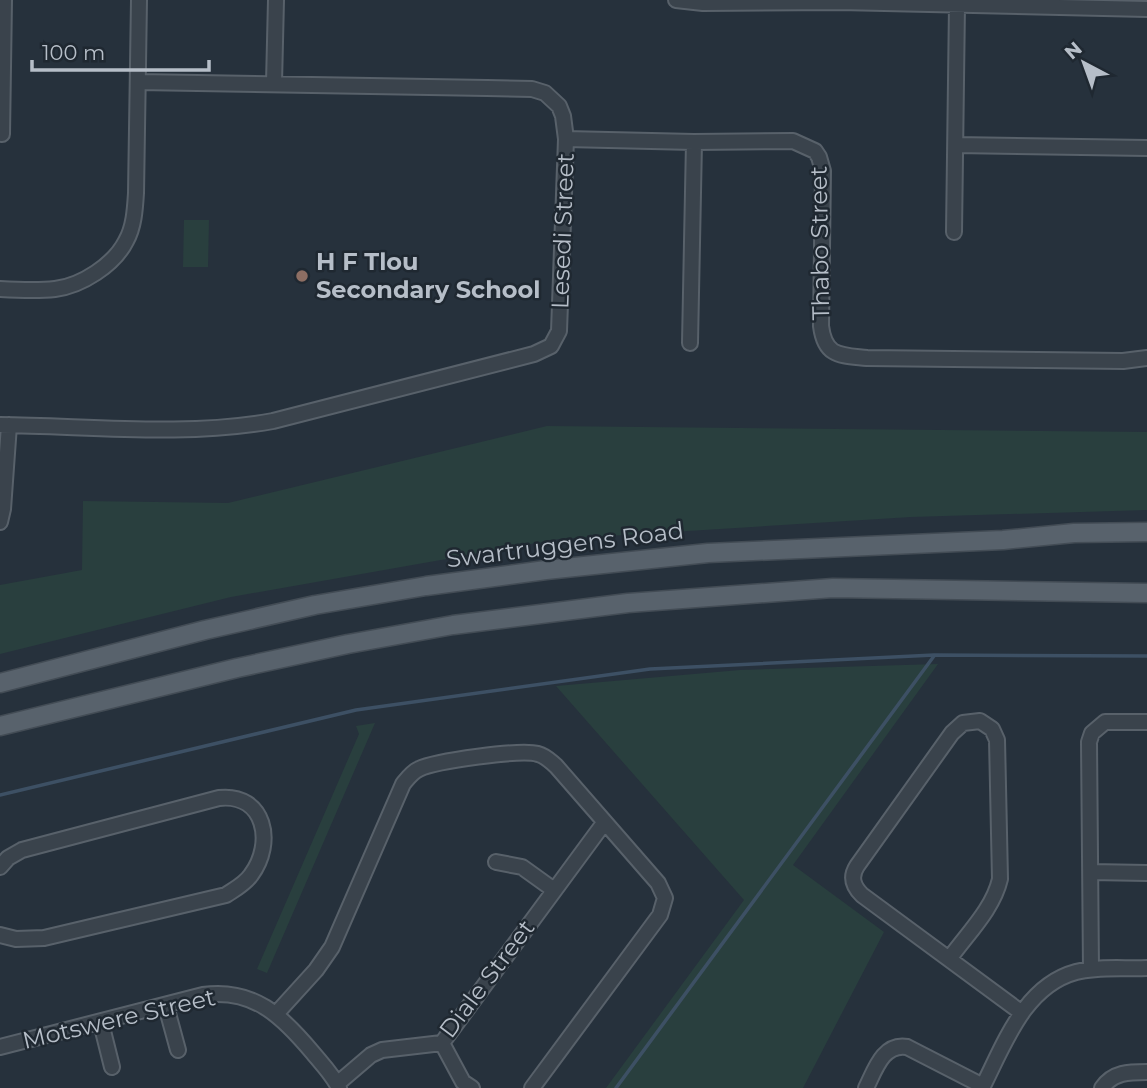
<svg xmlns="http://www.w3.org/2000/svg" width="1147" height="1088" viewBox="0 0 1147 1088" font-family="Montserrat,sans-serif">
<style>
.green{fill:#293f3e}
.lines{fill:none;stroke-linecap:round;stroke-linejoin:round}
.stream{stroke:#3d5064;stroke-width:3.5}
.minor-casing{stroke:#58616a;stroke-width:18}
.major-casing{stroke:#434c55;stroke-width:21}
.minor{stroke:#3a434c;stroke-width:14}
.major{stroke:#58626c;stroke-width:18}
.education-dot{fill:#8d6e63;stroke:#1f2831;stroke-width:2.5}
.labels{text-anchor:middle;stroke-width:5;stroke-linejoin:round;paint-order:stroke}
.street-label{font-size:24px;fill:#b6bec8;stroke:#1f2831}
.poi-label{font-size:24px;font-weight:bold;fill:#b6bec8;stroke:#1f2831;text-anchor:start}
</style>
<rect width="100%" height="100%" fill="#26313c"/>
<!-- green -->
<path class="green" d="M184,220H209L208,267H183Z
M547,426L1147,432V510L911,517L559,539L231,597L0,654V585L82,570L83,501L228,503Z
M938,664L793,865L884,932L803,1088H606L744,900L556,686L740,670Z
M375,723L267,973L257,969L359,734L356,726Z"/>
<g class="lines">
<!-- stream -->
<path class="stream" d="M0,795L356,710L650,669L934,655L1147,656
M616,1088L934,656"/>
<defs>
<path id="minor" d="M676,0L703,3L840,2L1147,9
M274,83L276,0
M2,134L4,0
M566,139L694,142L793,141L815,151L819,157L823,171L821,326C825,357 840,355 867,358L1123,361L1147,358
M956,145L1147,148
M954,232L957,5
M0,289C18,290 37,291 55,289C81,286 114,265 126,241C134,227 135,209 136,193L139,0
M690,343L694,142
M0,425C90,426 184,437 273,421L534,354L551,346L559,331L566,139L563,116L559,106L545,93L532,89L487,88L139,82
M0,522L3,509L9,425
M496,862L522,867L554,890
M0,867L8,858L22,850L219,798C265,793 275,843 251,875C245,884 235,889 226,895L44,938L16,939L0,935
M1091,872L1147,873
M950,958C968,933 993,909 1000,879L997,740L992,729L980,721L963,723L952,733L857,866C850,877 853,886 862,895L1022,1013
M1091,969L1089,742L1092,733L1105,722H1147
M166,1006L178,1050
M276,1014L316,970L332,947L403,784C408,778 412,772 419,769C435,761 521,749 538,754C546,756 550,761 556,766L658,883L665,898L660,915L532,1088
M101,1023L112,1067
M442,1043L463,1082L472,1088
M0,1047L203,995C254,988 282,1016 313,1053C322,1064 333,1075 339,1088
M337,1084L371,1055L382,1050L442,1043L604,823
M866,1088C875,1070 883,1043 907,1047L983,1086
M982,1088C1004,1045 1024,986 1076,972C1098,966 1124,969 1147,968
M1102,1088C1113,1072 1129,1072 1147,1072"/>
<path id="major" d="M0,683L205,630L315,605L426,586L546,570L708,553L1003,540L1074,533L1147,532
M0,726L237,668L348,644L453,625L628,603L833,588L1147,593"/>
</defs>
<!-- minor casing -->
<use href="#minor" class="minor-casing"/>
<!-- major casing -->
<use href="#major" class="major-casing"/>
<!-- minor -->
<use href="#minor" class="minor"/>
<!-- major -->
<use href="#major" class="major"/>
</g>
<!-- markers -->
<circle class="education-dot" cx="302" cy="276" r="7"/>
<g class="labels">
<!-- street labels -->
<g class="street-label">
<text transform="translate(563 231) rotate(-88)" y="8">Lesedi Street</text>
<text transform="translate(820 243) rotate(-91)" y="8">Thabo Street</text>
<text transform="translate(565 545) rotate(-7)" y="8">Swartruggens Road</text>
<text transform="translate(487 979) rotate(-53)" y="8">Diale Street</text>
<text transform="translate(119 1019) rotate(-13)" y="8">Motswere Street</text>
</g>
<!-- poi labels -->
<g class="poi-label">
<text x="316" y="270">H F Tlou<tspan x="316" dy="28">Secondary School</tspan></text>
</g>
</g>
<!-- north arrow -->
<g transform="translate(1084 63) rotate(319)" stroke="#1f2831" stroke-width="5" paint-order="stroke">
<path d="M0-5L12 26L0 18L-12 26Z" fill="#b6bec8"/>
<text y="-10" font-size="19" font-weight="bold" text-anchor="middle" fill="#b6bec8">N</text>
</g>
<!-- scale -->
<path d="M32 60v10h177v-10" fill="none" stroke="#b6bec8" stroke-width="3.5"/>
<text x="42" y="60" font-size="21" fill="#b6bec8" stroke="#1f2831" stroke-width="5" paint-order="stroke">100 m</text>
</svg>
